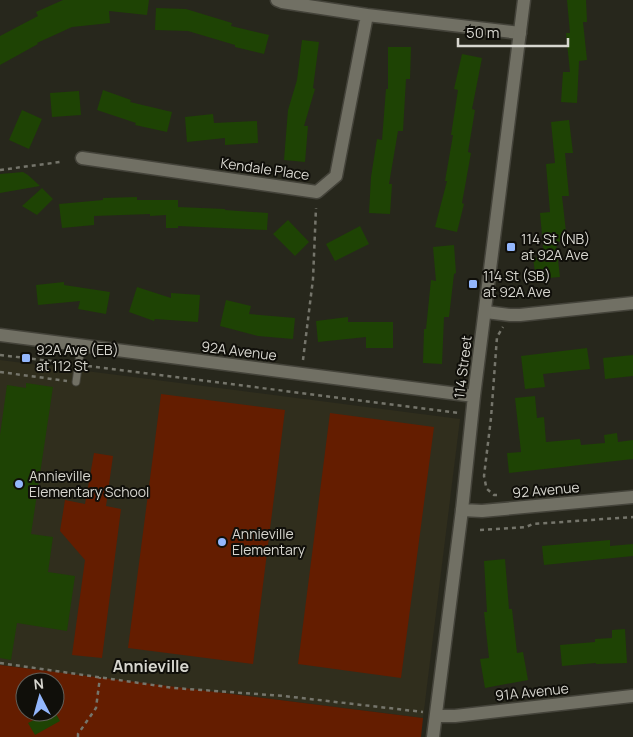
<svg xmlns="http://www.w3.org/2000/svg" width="633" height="737" viewBox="0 0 633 737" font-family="Manrope,sans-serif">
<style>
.built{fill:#302e1d}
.green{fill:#641d00;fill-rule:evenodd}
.building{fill:#1e4304}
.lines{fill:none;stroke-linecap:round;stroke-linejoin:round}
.service-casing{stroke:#44433a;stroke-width:9}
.minor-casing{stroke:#44433a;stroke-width:15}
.tertiary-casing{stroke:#44433a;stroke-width:15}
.path{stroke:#75756b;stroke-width:2.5;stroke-dasharray:4 4;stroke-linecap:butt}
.service{stroke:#717064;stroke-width:7}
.minor{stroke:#717064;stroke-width:12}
.tertiary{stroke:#717064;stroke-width:12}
.poi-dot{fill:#93b7fd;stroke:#100f0a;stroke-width:2}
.labels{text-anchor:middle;stroke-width:4;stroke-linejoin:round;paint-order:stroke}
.street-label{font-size:14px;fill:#d7d6cf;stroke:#100f0a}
.poi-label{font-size:14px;fill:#d7d6cf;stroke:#100f0a;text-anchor:start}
.quarter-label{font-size:16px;font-weight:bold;fill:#d7d6cf;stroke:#100f0a}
</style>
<rect width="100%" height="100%" fill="#27271c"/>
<!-- built -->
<path class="built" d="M0,360L460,419L423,718L0,665Z"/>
<!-- green -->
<path class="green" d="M161,394L285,410L253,664L128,648Z
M330,413L434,427L401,678L298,664Z
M94,453L113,456L106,506L121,509L102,658L72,655L85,560L60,531L65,500L85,504Z
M0,665L423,718L421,737H0ZM25,682H55V712H25Z"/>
<!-- building -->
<path class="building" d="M63,0H149L147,15L109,11L110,23L72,27L37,43L38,44L0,65V36L38,16L36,12Z
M567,0H586L587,22H583L587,60L579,61L577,103L561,102L563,72H570L566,33H570Z
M156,8L186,9L232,23L231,26L269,35L264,54L235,47V45L188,31L155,30Z
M302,40L319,42L313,88L315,89L304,126H308L305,162L284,160L288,110L297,80Z
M388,47H411L410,79H406L403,131H398L389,184H392L390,214L369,213L371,177L377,139L382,140L386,89H388Z
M462,54L482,58L472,109L475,110L468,152L471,153L462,203L464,204L457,232L435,227L447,181H445L453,135H451L458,90L454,89Z
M103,90L131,100L130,102L172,112L167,132L135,125L136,123L97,110Z
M79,91L81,115L52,117L50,93Z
M22,110L42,119L29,149L9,140Z
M213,114L214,123L257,121L258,143L225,145V138L187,142L185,117Z
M569,120L573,153H565L569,196H562L567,241L556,242L560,277L536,279L533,258L544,257L540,213L550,212L546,164L555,163L551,122Z
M23,172L28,175L40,186L0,193V174Z
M42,188L53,199L37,215L22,206Z
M137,197V200H178V207L225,209V210L268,213L267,230L178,226V228H166V215L150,216V214L94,216V225L62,228L59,204L103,200V198Z
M288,220L309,242L295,256L273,234Z
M360,226L369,244L335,261L326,244Z
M454,245L456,273L454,274L449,317H444L442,364L423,363L424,329H426L431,280L436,281L433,247Z
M64,282V285L110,292L106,314L78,309L80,301L38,305L36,285Z
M137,287L171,298V293L200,295L198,322L155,319L154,321L129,312Z
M226,300L251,306L249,314L295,318L293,339L258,336L220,326Z
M348,317V322H393V348H366V337L318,342L316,321Z
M587,348L590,369L543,374L545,387L525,389L521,356Z
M633,355V376L605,379L603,358Z
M26,383L53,387L31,534L53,537L48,572L75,576L67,631L17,623L11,660L0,658V435L7,385L26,388Z
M535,396L537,418L544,417L546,442L580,439L581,445L605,443L604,435L617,433L618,442L633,440V459L509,473L507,453L521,452L515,398Z
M610,540V546L633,544V556L544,565L542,546Z
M505,559L509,609H512L517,653L523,652L528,680L485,688L480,659L489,658L484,612H487L484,561Z
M625,629L627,663L596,664V663L562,666L560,645L595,642V639L612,638V630Z
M49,712H55L60,721L35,735L28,723Z"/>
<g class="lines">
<defs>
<path id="service" d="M76,382L81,346"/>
<path id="minor" d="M277,0L282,2L367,15L520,33
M82,158L317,192L336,176L367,15
M486,312L510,315H520L633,303
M436,716H455L632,696
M433,737L462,510"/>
<path id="tertiary" d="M524,0L474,396L462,510L482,511L633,497
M0,335L474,396"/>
</defs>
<!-- service casing -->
<use href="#service" class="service-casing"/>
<!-- minor casing -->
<use href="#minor" class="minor-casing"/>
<!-- tertiary casing -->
<use href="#tertiary" class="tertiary-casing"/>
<!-- path -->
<path class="path" d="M0,170L60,162
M0,355L68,363
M303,360L313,279L316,208
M88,366L459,413L458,414
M0,372L67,381
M497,495H494L487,489L486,486L484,476L491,418L497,337L503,327
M480,530L526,527L533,524L633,517
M0,663L174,688L284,696L423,712
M78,737V734L96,708L100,677"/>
<!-- service -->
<use href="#service" class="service"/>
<!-- minor -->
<use href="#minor" class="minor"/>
<!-- tertiary -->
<use href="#tertiary" class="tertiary"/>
</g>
<!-- markers -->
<g class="poi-dot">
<rect x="506" y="242" width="10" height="10" rx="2.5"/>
<rect x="468" y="279" width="10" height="10" rx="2.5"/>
<rect x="21" y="353" width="10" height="10" rx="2.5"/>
<circle cx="19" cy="484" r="5"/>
<circle cx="222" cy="542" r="5"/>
</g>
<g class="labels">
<!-- street labels -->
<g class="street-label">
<text transform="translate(265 169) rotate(8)" y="5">Kendale Place</text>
<text transform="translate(239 351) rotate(7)" y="5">92A Avenue</text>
<text transform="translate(463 367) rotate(-83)" y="5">114 Street</text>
<text transform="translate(546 490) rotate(-5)" y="5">92 Avenue</text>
<text transform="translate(532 692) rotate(-6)" y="5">91A Avenue</text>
</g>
<!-- poi labels -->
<g class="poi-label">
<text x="521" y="244">114 St (NB)<tspan x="521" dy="16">at 92A Ave</tspan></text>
<text x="483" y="281">114 St (SB)<tspan x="483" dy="16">at 92A Ave</tspan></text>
<text x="36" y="355">92A Ave (EB)<tspan x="36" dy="16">at 112 St</tspan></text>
<text x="29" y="481">Annieville<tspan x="29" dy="16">Elementary School</tspan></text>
<text x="232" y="539">Annieville<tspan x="232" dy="16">Elementary</tspan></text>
</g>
<!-- quarter labels -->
<g class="quarter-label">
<text x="151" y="672">Annieville</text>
</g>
</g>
<!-- north arrow -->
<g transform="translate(40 697) rotate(354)"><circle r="24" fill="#100f0a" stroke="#605f59"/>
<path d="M0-4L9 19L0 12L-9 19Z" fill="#93b7fd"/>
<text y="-8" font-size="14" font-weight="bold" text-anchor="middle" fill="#d7d6cf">N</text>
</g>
<!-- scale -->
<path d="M458 38v8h110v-8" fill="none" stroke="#d7d6cf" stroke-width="2.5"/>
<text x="466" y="38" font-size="15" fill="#d7d6cf" stroke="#100f0a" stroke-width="4" paint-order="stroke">50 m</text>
</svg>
